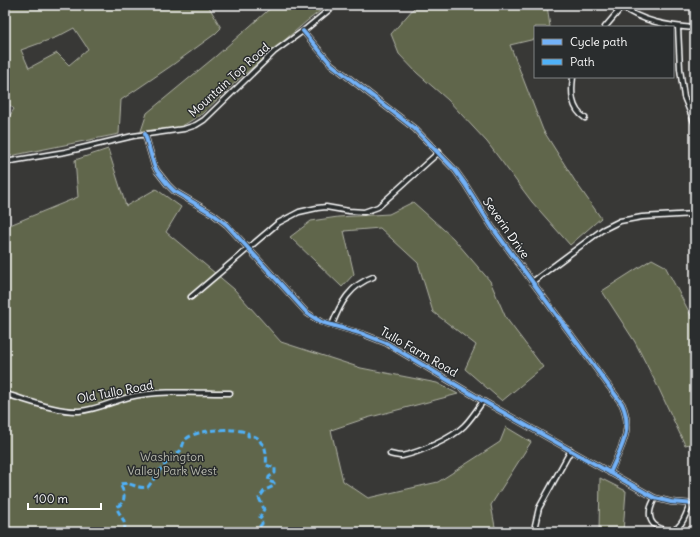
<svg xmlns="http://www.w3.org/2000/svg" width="700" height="537" viewBox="0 0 700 537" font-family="Delius,sans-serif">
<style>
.green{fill:#61664c;stroke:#b0b2a6;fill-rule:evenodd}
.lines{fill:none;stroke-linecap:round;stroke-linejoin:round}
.minor-casing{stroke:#fff;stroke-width:7}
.minor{stroke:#2a2d2e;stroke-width:4}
.quiet{stroke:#4fb1f8;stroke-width:3;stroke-dasharray:6 3;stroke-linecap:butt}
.cycleway-casing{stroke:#2a2d2e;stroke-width:6}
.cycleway{stroke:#73b2f8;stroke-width:4}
.labels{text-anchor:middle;stroke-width:3;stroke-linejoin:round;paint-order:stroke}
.street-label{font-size:12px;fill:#fff;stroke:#2a2d2e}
.park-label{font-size:12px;fill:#b8baae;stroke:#2a2d2e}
</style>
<rect width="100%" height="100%" fill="#383836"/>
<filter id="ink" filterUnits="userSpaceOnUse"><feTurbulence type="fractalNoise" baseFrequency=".025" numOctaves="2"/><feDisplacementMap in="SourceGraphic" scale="8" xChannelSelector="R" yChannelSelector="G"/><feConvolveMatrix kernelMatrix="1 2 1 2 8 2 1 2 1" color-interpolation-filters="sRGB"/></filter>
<g filter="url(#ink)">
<!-- green -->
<path class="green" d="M5,5H208L221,28L215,34L171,66L121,100L119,134L5,157V123L14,109L5,101ZM74,28L88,49L69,65L57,53L29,68L21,50L57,37Z
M274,5H328L307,21L238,80L202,114L179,128L141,131L147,113L216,56Z
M433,5H547L550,27H535V39L510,45L543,130L575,181L601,218L570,245L532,202L487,142L448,100L417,73L399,54L391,34L414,8Z
M108,149L126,206L156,189L181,207L166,232L234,289L281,342L361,368L437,383L458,394L367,418L331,430L343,481L368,498L438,482L500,442L506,427L531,442L491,505L496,532H5V227L78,197L75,160Z
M413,202L453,238L490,281L506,318L543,367L502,401L465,369L476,345L433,312L418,263L380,228L344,231L354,274L342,287L290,237L311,221L338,217L389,214Z
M652,259L665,266L695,323V443L685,445L659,389L635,342L602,291Z
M600,478L626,491L623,532H599Z"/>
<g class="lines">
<defs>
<path id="minor" d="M619,5C642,22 668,26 695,28
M605,27L622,7
M678,27L680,69L684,97L695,124
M303,31L331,64L415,129L455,170L465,184L492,227L622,404C634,430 620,449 610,473
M573,77C571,93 571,109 585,118
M145,134L154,165L157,171L168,185L174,191L213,214L227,225L307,313L321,322L363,334L386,343L483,401L655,498L671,502L695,504
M5,162L65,152L133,136L184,129L196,125L204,120L274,52L307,28L335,5
M532,282L602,230L620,221L642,217L695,214
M191,297L278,223L299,212L317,208L326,207L349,211L364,212L378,207L439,152
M332,325C340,304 350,285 373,277
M5,394C27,400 57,412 79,411C97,410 113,401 129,397C162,390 197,393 230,393
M390,454C394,455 398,456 402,456C420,452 451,439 464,426C471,419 477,410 483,401
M655,498C652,504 649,509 650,516C651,529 672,535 680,525C685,519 687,511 690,505
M537,531L535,525L539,508L571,450"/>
</defs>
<!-- minor casing -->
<use href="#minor" class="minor-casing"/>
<!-- minor -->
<use href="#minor" class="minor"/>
<!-- quiet -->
<path class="quiet" d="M124,532C127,522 121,517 117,509C119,503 117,508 121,504C127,497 123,490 120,484C130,481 138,490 148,487L163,466C168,463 169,459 174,455C176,452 179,453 181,450C183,446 183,442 186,439C197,429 235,427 248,433V436C255,436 258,436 261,443L264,445C266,451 267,458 266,465L275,468V473L269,477L268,481L274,483V486L265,490L259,498L264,509L260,517L262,519V524L258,528L259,532
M284,532L289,531L292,532"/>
<defs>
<path id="cycleway" d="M303,31L331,64L415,129L455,170L465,184L492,227L622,404C634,430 620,449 610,473
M145,134L154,165L157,171L168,185L174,191L213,214L227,225L307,313L321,322L363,334L386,343L483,401L655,498L671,502L695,504"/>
</defs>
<!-- cycleway casing -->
<use href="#cycleway" class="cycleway-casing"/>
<!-- cycleway -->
<use href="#cycleway" class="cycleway"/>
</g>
</g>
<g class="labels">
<!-- street labels -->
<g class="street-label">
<text transform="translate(229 80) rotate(-42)" y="4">Mountain Top Road</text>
<text transform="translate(506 228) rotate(55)" y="4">Severin Drive</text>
<text transform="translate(419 352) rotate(30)" y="4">Tullo Farm Road</text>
<text transform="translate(115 392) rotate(-11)" y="4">Old Tullo Road</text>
</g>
<!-- park labels -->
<g class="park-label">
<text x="172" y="461">Washington<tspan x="172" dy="14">Valley Park West</tspan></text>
</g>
</g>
<!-- margin -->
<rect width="700" height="537" fill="none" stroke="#2a2d2e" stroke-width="20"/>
<rect x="10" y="10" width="680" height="517" fill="none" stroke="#fff" stroke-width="1.5" filter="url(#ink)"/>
<!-- legend -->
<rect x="534" y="26" width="140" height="52" fill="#2a2d2e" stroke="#7f8182"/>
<rect x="542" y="39" width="20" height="6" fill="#73b2f8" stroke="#7f8182"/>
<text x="570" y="46" font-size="12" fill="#ffffff">Cycle path</text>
<rect x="542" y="59" width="20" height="6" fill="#4fb1f8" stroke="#7f8182"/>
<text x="570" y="66" font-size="12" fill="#ffffff">Path</text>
<!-- scale -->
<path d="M28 503v6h73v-6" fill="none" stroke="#ffffff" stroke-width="2"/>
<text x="34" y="503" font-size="12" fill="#ffffff" stroke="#2a2d2e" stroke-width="3" paint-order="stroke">100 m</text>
</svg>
